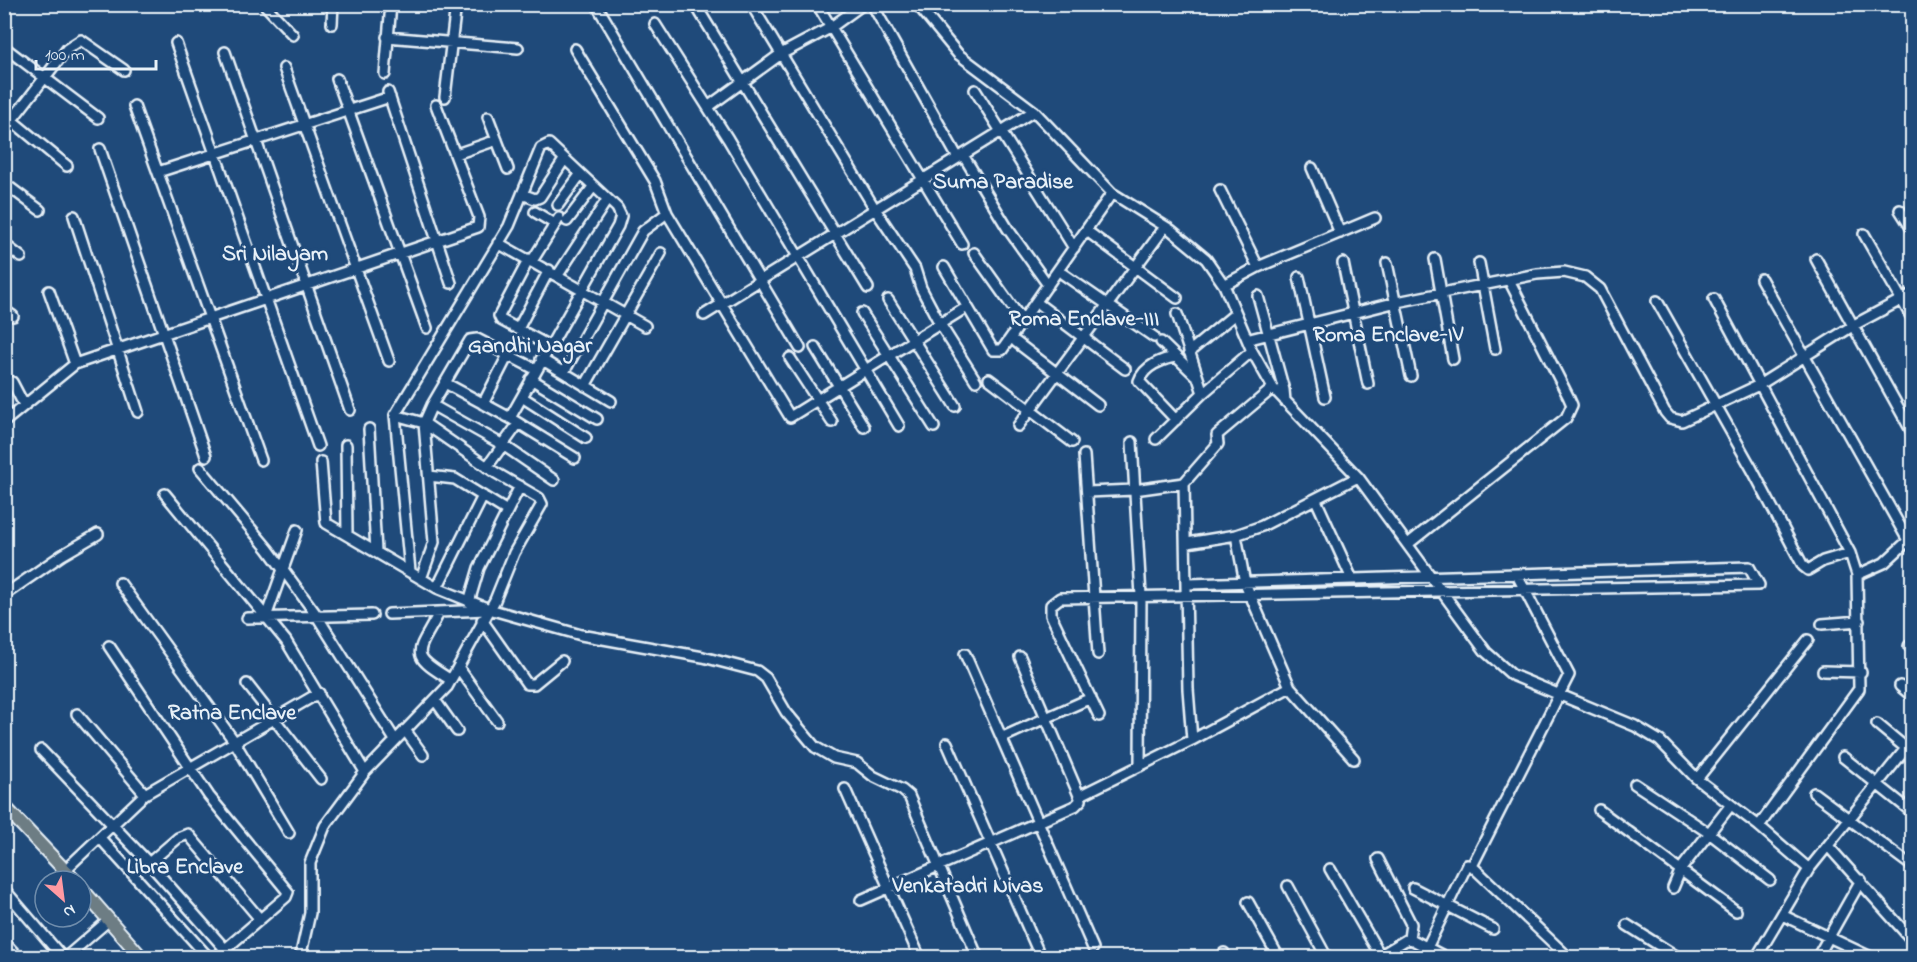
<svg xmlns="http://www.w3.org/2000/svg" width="1917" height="962" viewBox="0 0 1917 962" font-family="'Indie Flower',sans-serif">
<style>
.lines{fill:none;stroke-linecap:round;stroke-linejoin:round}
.minor-casing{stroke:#e8f1f8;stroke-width:14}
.major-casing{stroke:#e8f1f8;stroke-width:16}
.minor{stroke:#1f4a7a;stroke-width:9}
.major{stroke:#6d7d84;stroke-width:12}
.labels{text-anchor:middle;stroke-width:6;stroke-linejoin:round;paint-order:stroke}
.neighbourhood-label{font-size:22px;font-weight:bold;fill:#e8f1f8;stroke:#1f4a7a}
</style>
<rect width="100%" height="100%" fill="#1f4a7a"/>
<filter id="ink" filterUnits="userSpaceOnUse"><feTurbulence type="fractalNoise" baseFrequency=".0167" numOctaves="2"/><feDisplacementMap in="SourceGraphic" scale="12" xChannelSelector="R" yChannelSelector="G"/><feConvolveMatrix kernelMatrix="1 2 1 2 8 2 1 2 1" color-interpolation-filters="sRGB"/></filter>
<g filter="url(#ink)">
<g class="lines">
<defs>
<path id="minor" d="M264,4L293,35
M596,4L800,348
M695,4L868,288
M751,4L875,209L915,269L921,288L940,324L976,381
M817,4L962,244
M872,4L958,158
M917,4L958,54L1034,111L1112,193L1171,230L1206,259L1224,285L1252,351L1273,388L1358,477L1486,652L1512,675L1635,726L1660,741L1697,779L1759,826L1809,869
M332,24L333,4
M655,24L728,139L899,426
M387,37L518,48
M176,43L318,446
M4,47L98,118
M575,49L655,181L667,213L790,417L967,307
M225,52L350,410
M284,68L389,361
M385,74L391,4
M337,79L427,328
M975,90L1074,248
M388,92L451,283
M445,97L456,4
M134,106L261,460
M708,107L781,54L830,28L863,4
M4,114L67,166
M488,117L508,169
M4,130L67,49L81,40L124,70
M100,149L206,456
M456,154L497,140
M963,155L1008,229L1048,285
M1312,168L1340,233
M158,172L390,97
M4,183L40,210
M1220,190L1258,267
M522,194L535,199L540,197L564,160
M558,205L580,175
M1900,210L1912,229
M535,212L555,224
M74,216L138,412
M567,221L593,187
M1091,234L1177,298
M1864,234L1912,318
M498,243L645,326
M4,244L21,257
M974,253L1023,322
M529,259L499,316L501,320L549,346
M1435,259L1453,359
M1816,259L1912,432
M532,261L559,218
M1343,263L1368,384
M1387,263L1411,376
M1479,263L1495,349
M944,267L993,350H1002L1112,193
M1063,274L1154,337
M558,275L607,200
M1299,277L1325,397
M1761,279L1909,542
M1224,285L1258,267L1375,218
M49,291L75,364
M1258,296L1284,390L1285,401
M1714,299L1850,553L1857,575L1859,689L1759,826
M888,300L955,406
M1657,301L1752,469L1803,566L1808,570L1823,561L1850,553
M1040,305L1125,369
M4,310L13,316
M862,313L934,427
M1177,314L1203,393
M704,315L1034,111
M518,329L549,270
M1250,339L1397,302L1537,274L1564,272L1585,277L1600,289L1665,412L1670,418L1682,421L1759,385L1854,325L1912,294
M1016,342L1098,405
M1161,342L1195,375
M815,347L864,427
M1189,352L1235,314
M790,358L832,422
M541,359L611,401
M564,372L643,231L667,213
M531,379L597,419
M989,379L1072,442
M4,380L12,382L24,405
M445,383L510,418L575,458
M585,386L661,253
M522,397L586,438
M483,404L508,355
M432,405L503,445L554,480
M1176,420L1139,381C1144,366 1162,359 1176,357
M4,422L75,364L478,227L479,217L436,105
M1018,426L1165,227
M369,429L376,551
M1156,439L1203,393L1252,351
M1132,442L1141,596L1140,766
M346,445L347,534
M1084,455L1098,654
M321,462L326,523L437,588L489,609L581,635L703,657L757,671L766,678L786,712L815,747L834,758L857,763L873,776L902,790L909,796L978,958
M487,467L518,424
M200,468L268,549L315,613L395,740
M429,476L455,479L507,511
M1087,492L1134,490L1184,483
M165,494L286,641L365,772
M1316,500L1352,579
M1236,535L1245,583L1290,687L1354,759
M1187,543L1236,535L1262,526L1358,477
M1408,544L1566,418L1572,405L1568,396L1509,280
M410,571L395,415L509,226L541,148L549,144L617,208L621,216L618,226L510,418
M1857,575L1884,563L1911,538
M421,579L434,542L424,423L432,405L470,340L477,339L535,369
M120,583L234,741L289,833
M437,588L483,496
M4,595L62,555L98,534
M469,602L479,568L520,486
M439,613C417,655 407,653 451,680
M389,614L487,610
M266,617L297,530
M247,618L372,615
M482,620L527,684H534L562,661
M1822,624L1859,621
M109,646L209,796L288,892L286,897L215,958
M1909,646L1912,649
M965,654L1093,948
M458,667L497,721
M1823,671L1861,672
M247,684L321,779
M1900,686L1912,696
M435,700L457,731
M77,714L145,794
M1099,716L1051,615V605L1060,598L1759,585L1749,567L1188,584
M1877,724L1912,753
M405,730L423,755
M1003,737L1091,698
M1192,740L1188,689L1184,483L1218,444L1217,435L1273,388
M947,743L1041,958
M41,750L149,863L233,958
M1843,757L1912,812
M1697,779L1808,640
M1635,784L1709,833L1770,880
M845,789L920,958
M1814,793L1912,866
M1081,795L1192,740L1290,687
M1599,810L1736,911
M100,838L209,958
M1828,846L1912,940
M1378,859L1411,924L1409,938
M149,863L178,838L188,834L259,918
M1472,866L1569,958
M1330,869L1380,955
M65,870L145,794L319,693
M1288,886L1327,958
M1413,888L1493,929
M1673,888L1681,869L1730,806
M4,889L63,958
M861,900L1075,806L1081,800L1020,657
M1248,902L1279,958
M1782,915L1873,958
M1627,925L1679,958
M4,942L19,958
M1224,953L1226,958
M65,958L109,920
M300,958L310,913V863L325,826L365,772L447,687L495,600L514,553L542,504L539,498L496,473L424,423L395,415
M1376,958L1409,938L1447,958
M1422,958L1467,865L1472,866L1569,675L1517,575
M1756,958L1809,869L1912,741
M1817,958L1861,880"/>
<path id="major" d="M4,806L75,881
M81,888L142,958"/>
</defs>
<!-- minor casing -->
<use href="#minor" class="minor-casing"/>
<!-- major casing -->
<use href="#major" class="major-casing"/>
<!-- minor -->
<use href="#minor" class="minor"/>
<!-- major -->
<use href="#major" class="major"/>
</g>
</g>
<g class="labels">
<!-- neighbourhood labels -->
<g class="neighbourhood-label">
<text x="1003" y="188">Suma Paradise</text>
<text x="275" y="260">Sri Nilayam</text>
<text x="1084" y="325">Roma Enclave-III</text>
<text x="1388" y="341">Roma Enclave-IV</text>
<text x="530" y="352">Gandhi Nagar</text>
<text x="232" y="719">Ratna Enclave</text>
<text x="185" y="873">Libra Enclave</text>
<text x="968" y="892">Venkatadri Nivas</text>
</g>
</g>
<!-- margin -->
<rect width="1917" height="962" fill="none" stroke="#1f4a7a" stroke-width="24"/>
<rect x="12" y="12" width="1893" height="938" fill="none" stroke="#e8f1f8" stroke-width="2" filter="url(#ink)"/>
<!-- north arrow -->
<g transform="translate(63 899) rotate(152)"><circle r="28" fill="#1f4a7a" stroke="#6f8dac" stroke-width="1.5"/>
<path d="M0-4.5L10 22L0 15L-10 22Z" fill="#ff9aa2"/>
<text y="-9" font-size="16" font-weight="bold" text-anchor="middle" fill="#e8f1f8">N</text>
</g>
<!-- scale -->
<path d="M36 60v9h120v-9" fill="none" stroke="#e8f1f8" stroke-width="3"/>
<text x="45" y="60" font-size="18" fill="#e8f1f8" stroke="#1f4a7a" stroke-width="4.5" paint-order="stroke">100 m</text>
</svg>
